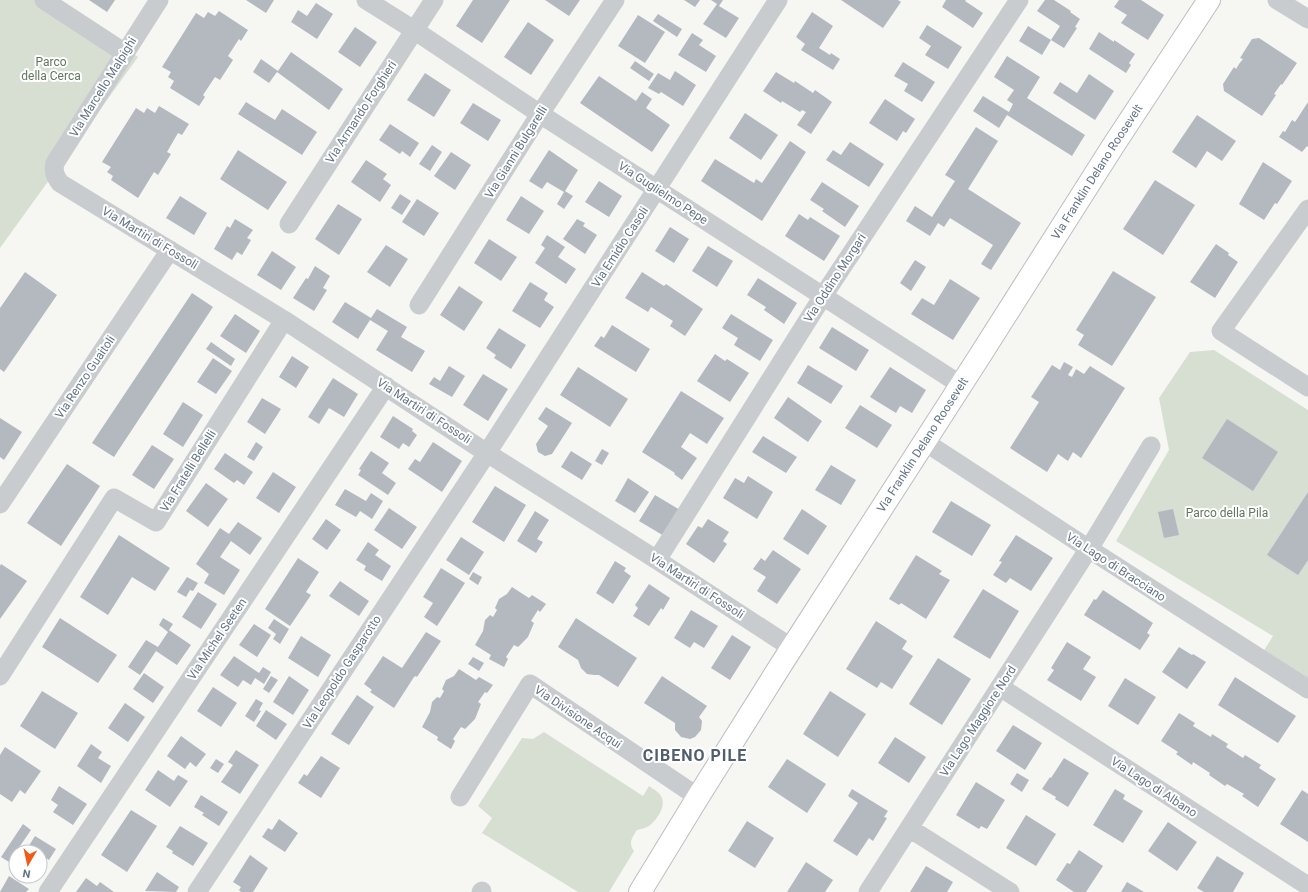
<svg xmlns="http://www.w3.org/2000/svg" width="1308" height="892" viewBox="0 0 1308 892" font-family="Roboto,sans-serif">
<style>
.green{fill:#d7dfd3}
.building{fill:#b3b9bf}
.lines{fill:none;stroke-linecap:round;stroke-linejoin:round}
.major-casing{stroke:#bbbec2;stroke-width:24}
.minor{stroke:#c9cccf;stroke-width:19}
.major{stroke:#fff;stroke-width:22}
.labels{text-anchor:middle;stroke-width:4;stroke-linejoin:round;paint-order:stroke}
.park-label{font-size:12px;fill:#62785e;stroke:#fff}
.street-label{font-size:12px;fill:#637486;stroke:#fff}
.district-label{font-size:16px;font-weight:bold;letter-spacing:1px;fill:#515e6b;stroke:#fff}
</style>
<rect width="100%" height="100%" fill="#f6f7f3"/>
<!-- green -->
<path class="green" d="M0,0H50L138,57L0,248Z
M1214,350L1308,410V687L1260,657L1273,636L1116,541L1169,450L1159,398L1190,352Z
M544,732L643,796L649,786C653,789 658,791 661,796C667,806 657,820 649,826C646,828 641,829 637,830C632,838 628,843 634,851L609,892H578L482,833L492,818L478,806L522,738L533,739Z"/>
<!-- building -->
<path class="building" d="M89,0H115L107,12Z
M246,0H274L266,13Z
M473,0H510L482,43L456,26Z
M545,0H580L569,16Z
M684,0H700L695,7Z
M711,0H723L719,6L739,18L726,38L703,24L717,4Z
M841,0H898L901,2L883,28Z
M946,0H966L965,1L983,13L973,28L942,7Z
M1045,0H1054L1071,11L1070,12L1080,19L1075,27L1077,28L1064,48L1051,40L1060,26L1037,11Z
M1119,0H1141L1164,15L1148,40L1121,23L1127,15L1114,7Z
M316,3L333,14L317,39L291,22L298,10L307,16Z
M219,11L248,30L241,41L239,39L228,56L233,60L220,80L215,77L203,95L205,97L199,106L170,88L174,81L168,77L171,72L162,67L196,13L204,18L208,12L215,16Z
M812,12L833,26L819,48L830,55L831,53L840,59L833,70L801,50L805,44L796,37Z
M658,14L682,29L677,37L653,21Z
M638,15L665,32L645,63L618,46Z
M528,22L554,40L531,75L504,57Z
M927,25L962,47L948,69L925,55L931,46L919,38Z
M1028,26L1051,40L1042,55L1019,41Z
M355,27L377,42L360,67L338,52Z
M1099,32L1114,42V40L1135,54L1129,63L1131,65L1126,73L1089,49Z
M692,33L703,40L699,45L716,56L706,72L678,55Z
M1259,38L1297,63L1282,85L1281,84L1274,94L1276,95L1262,116L1224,91L1223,84L1234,67L1236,69L1239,64L1243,59L1240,58L1252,39Z
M291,52L343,89L329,110L277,72L269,83L253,72L261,59L278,71Z
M1007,56L1040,77L1027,98L1085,135L1072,156L1007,115L999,128L973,111L983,96L1009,112L1013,104L1007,100L1014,90L994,77Z
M635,61L654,74L649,81L630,68Z
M903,62L935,82L922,102L904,91L908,84L894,76Z
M675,71L696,85L683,106L661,92L659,94L648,88L658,73L670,80Z
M776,72L794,83L795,81L813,93L815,90L832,102L811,134L797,125L806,112L802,110L800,112L782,101L781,103L763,91Z
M425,73L451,90L434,117L407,100Z
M1089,74L1114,91L1095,120L1053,93L1060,82L1077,93Z
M599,76L636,101L642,92L652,99L646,108L670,125L652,152L580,103Z
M885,99L915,119L906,133L903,131L897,141L869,123Z
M246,102L275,120L282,109L317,132L302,155L238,114Z
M1308,102V147L1307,146L1302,152L1279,137L1283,131L1285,132L1292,120L1295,122Z
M473,103L501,120L488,141L460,123Z
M159,106L189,124L182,135L178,133L167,152L171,154L158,175L154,172L138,198L111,180L113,176L107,172L111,167L102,162L136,108L144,113L147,108L155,113Z
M745,113L778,135L761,160L729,138Z
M1197,115L1236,141L1222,161L1207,151L1196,168L1172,152Z
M390,124L419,143L410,157L402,151L400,154L379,140Z
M976,127L998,141L968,189L1021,223L991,270L981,264L993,245L950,218L944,227L938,223L930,236L906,221L915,206L932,217L955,181L945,175Z
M790,141L806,152L762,221L701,181L715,159L754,183L756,179L762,183Z
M850,142L884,164L869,187L826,160L833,150L841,155Z
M432,145L442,152L430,171L419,164Z
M238,150L287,182L268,210L220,179Z
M549,150L578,170L565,191L573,196L564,209L557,204L564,192L547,182L542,189L529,181Z
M451,152L471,165L455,190L434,176Z
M366,160L387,174L383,179L391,185L380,202L351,182Z
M1263,162L1292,181L1277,204L1275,203L1264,220L1239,204Z
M1155,180L1195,205L1163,255L1123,229Z
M599,181L622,196L609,217L585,202Z
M822,182L859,206L845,227L822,211L824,209L810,200Z
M400,194L411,201L402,215L391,208Z
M180,196L207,213L194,235L166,218Z
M521,196L544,211L529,234L506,220Z
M417,199L439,213L424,236L402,222Z
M338,204L362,219L339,255L315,239Z
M799,214L808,220L810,217L840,236L824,261L785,236Z
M235,219L253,230L247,238L251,240L242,255L237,252L232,260L214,249L227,226L230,228Z
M577,219L585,223L583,226L597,235L585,254L563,239Z
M670,227L689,239L674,263L655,251Z
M547,235L565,247L558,257L576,269L566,284L535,263L545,248L541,245Z
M489,239L517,257L501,281L474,263Z
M1216,244L1229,253L1228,255L1238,262L1215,298L1190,282Z
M386,245L408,259L390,287L367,272Z
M708,246L733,261L717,287L692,271Z
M272,251L296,267L281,290L257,275Z
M915,260L926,267L911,291L900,283Z
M315,266L330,276L323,288L327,290L314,311L293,298L306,278L308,279Z
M1113,271L1156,297L1112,366L1078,345L1084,335L1076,330Z
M25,272L57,295L4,372L0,369V308Z
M642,272L664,286L666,284L703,309L685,336L670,326L673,321L651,307L648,312L625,298Z
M758,278L797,303L784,324L764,310L766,307L747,295Z
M950,279L980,298L953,340L911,314L922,298L934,305Z
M530,282L548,293L544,300L554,307L540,328L512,311Z
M459,286L483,302L464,331L440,315Z
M192,293L213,307L114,457L92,443Z
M345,302L371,318L377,309L407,327L401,337L425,351L412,372L376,350L388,331L370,320L358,339L332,322Z
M235,314L260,331L246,353L220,336Z
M731,314L773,340L760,361L734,345L738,338L722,328Z
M612,325L650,349L636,372L594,346L601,336L604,338Z
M832,327L869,350L856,371L819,348Z
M499,328L526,345L511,369L494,358L496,355L486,348Z
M211,342L235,359L231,366L206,349Z
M715,354L725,361L727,359L749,373L730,402L697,381Z
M292,356L309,367L296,388L279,377Z
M213,358L232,371L216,394L197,382Z
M1064,362L1073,367L1068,375L1072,377L1076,369L1084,374L1090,366L1125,388L1081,458L1073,452L1068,461L1058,454L1047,472L1010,448L1039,402L1031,397L1052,365L1060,370Z
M808,365L843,386L831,404L797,383Z
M449,366L465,376L452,397L429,384L434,377L440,381Z
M578,367L628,399L610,427L560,395Z
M890,367L926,390L912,413L900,406L896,413L870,397Z
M483,374L508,389L488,421L463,405Z
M333,378L358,394L344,417L329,408L319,424L308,417Z
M681,391L724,418L707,444L690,433L681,447L697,458L682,480L674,474L675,473L642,452Z
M788,397L822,421L808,442L774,418Z
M262,398L281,409L265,434L247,422Z
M183,402L203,415L183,447L163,434Z
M860,405L892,425L877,448L845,428Z
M546,407L572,423L552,454L545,456L538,452L536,444L548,426L538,419Z
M393,416L413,429L412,431L417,435L409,447L403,443L399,449L380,437Z
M0,418L22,432L4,460L0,457Z
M1227,419L1278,452L1253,491L1202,458Z
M763,436L797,457L786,473L752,452Z
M256,442L263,447L254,461L247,457Z
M433,442L462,461L442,492L408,469L415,459L420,462Z
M152,445L174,459L154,489L132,475Z
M602,449L609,453L602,465L595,461Z
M371,451L389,463L382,473L396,483L388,495L358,475L361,470L359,469Z
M571,451L592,464L582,480L561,467Z
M225,453L253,472L244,485L237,480L234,483L214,469Z
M67,464L100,486L61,546L27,523Z
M831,465L856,480L841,505L815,490Z
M273,472L296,487L279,513L256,498Z
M748,476L773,492L757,519L723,498L735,478L744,483Z
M628,478L649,492L635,513L615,501Z
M206,483L228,499L208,527L186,511Z
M495,486L526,505L504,542L472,522Z
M345,489L366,501L371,493L383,501L372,519L360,511L356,517L335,505Z
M1308,492V560L1298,575L1267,555Z
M655,495L680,510L664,536L639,521Z
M951,501L991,525L972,556L932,532Z
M389,508L417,527L402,549L374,530Z
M802,509L827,526L808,555L783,539Z
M1173,509L1179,535L1164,538L1158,512Z
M535,511L549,520L537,539L543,542L536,553L517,541Z
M326,519L341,530L327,550L312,539Z
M708,519L729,532L723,541L727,544L714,563L686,544L698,526L702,528Z
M238,522L262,538L250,555L231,541L220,557L240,570L224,595L204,583L209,574L196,564L220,528L229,534Z
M119,535L170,568L155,591L132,577L108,615L80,597Z
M1016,535L1053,558L1031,591L1010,578L1006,583L993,575L1002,562L999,561Z
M461,537L484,552L469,575L446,560Z
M368,542L379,550L375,555L391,566L382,581L364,570L366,566L356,560Z
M773,550L801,569L777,604L757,591L766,577L753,569L761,558L765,561Z
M916,555L942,571L939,574L950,580L926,619L901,603L899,605L889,599Z
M298,558L319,572L306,592L311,595L290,626L265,609Z
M615,561L626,568L624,571L631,576L613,604L596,593Z
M1,564L27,581L0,619V566Z
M441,568L465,583L437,626L424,617L433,603L423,597Z
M473,572L482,577L478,585L469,579Z
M187,577L198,583L193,591L190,590L186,597L177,592Z
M340,581L369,601L359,616L329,596Z
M649,584L670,598L663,610L661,608L649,626L633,616L638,608L635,605Z
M512,587L529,598L532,595L546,604L540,612L538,610L531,621L534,623L528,637L518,647L514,645L506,657L508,659L504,667L489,659L491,655L475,645L483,631L485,620L490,615L493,617L497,610L495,608L499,599L507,594Z
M983,589L1019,611L990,659L953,637Z
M1103,590L1153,623L1147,633L1150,635L1140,650L1084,615L1094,599L1096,600Z
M198,592L217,604L201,629L182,617Z
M691,610L718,626L704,648L694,642L690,648L674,638Z
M60,618L117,655L98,683L42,647Z
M163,618L173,624L169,630L191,645L177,665L156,651L140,675L128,667L146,640L158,647L168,632L159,625Z
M576,618L637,658L618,687L599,675H594L587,674L581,668L578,660L558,647Z
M274,619L289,629L280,644L273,639L276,634L268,628Z
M876,621L907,641L902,649L913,656L892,689L881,682L877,688L846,669Z
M254,624L271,635L257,657L239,645Z
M426,632L441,641L417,677L416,676L414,677L394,708L370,692L372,690L364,684L383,656L402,668Z
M732,635L751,647L730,680L711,668Z
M301,636L331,655L318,677L288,658Z
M1067,642L1091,657L1083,669L1096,677L1081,701L1047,680L1054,670L1051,668Z
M1179,647L1192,655L1193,654L1206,662L1187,689L1162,672Z
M234,656L259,673L263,667L271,672L264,684L255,678L251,685L243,680L238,687L220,675Z
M473,657L484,663L479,671L468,664Z
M938,658L971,679L942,725L909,704Z
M459,669L476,680L479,677L493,685L487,693L485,692L478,702L481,704L475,719L465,729L461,727L453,739L455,741L451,749L437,740L438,737L422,727L430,712L432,702L437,697L440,698L444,691L442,689L446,680L454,676Z
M144,673L164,687L153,703L133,689Z
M271,676L278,680L269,693L263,689Z
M289,676L309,690L293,715L273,702Z
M662,676L707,706L699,717L702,721L701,730L695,737L690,739L681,737L675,730V723L644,703Z
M1235,677L1296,716L1278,743L1218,705Z
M1125,678L1156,697L1138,725L1108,706Z
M213,687L237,703L221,727L197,711Z
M42,691L78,713L55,749L20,726Z
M830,691L866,714L838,757L803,734Z
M357,695L374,707L349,745L331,734Z
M256,699L263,703L259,710L261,711L254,722L245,716Z
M125,703L145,717L128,742L108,728Z
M266,710L287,724L276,740L256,726Z
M1179,713L1195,723L1193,726L1211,737L1212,734L1228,744L1226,747L1243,758L1245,755L1261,765L1259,768L1276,779L1258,807L1242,796L1244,794L1234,788L1227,784L1225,786L1209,775L1210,773L1193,762L1192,765L1176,754L1178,752L1161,741Z
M1013,725L1042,743L1025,770L996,751Z
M181,736L206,754L196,767L190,762L185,769L167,756Z
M895,737L926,757L909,783L878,763Z
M91,744L102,752L98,758L111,766L101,783L77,766Z
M5,747L41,771L25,794L20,790L12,802L0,794V755Z
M236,750L259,765L240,794L221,782L233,765L228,762Z
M321,756L340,768L321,798L298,783L304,774L307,776Z
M1064,758L1089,773L1068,807L1055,799L1056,797L1042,789L1050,777L1051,778Z
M216,759L224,764L218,773L210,768Z
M787,759L826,784L807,813L768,787Z
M158,770L174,781L178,775L188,781L170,807L145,790Z
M1017,773L1029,780L1022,792L1010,784Z
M976,782L1005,800L987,829L981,826L979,829L956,815Z
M59,786L87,804L73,825L53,812L58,805L51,800Z
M852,789L888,811L884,817L887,818L873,841L869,838L857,856L833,841L858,803L848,796Z
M1115,789L1125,795L1123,799L1143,811L1123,843L1093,825Z
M1302,790L1308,794V842L1280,824Z
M201,795L228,812L219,826L202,815L204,813L194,807Z
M131,810L157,826L127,872L101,855Z
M1026,815L1056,834L1036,866L1006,848Z
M279,819L298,833L285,852L262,837L268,828L272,830Z
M747,821L774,838L755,868L728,851Z
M1168,822L1197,842L1177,871L1148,851Z
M23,824L31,830L9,862L1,857Z
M180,826L208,843L193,866L172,853L173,851L166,847Z
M35,836L56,849L49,860L46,858L40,867V852H25Z
M1079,850L1103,866L1086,892H1074L1056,880L1067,863L1070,864Z
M250,855L268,868L253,892H241L239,890L241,887L233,882Z
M1217,856L1244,873L1233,892H1204L1197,888Z
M806,862L833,880L825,892H787Z
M926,866L953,882L947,892H910Z
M157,872L179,887L176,892L145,891Z
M9,876L29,889L26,892H0Z
M86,878L97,886L100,882L114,892H76Z
M1127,882L1139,889L1144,892H1121Z"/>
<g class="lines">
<defs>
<g id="major">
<path id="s1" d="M640,892L698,797L784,660L981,354L1113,146L1209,0"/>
</g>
</defs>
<!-- major casing -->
<use href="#major" class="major-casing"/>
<!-- minor -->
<path class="minor" d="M44,0L125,53
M159,0L55,163C53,171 55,176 60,183L284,320L487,453L657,560L792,648
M366,0L414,30L540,114L961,385
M1277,0L1308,19
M1308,209L1221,331L1308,387
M289,224L434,0
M419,305L540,114L615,0
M925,442L1089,549L1308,689
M0,504L170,250
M657,560L823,296L1019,0
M0,676L114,498L156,522L284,320
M1000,687L1308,886
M460,797L530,684L698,797
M909,828L1010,892
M48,892L386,386
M197,892L487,453L778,0
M481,892L482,891
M868,892L1095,539L1151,446"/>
<!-- major -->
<use href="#major" class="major"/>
</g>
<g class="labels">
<!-- park labels -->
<g class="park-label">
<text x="51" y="66">Parco<tspan x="51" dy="14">della Cerca</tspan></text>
<text x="1227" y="517">Parco della Pila</text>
</g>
<!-- street labels -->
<g class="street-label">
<text transform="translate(103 87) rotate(-58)" y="4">Via Marcello Malpighi</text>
<text transform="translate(361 112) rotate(-57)" y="4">Via Armando Forghieri</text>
<text transform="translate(516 152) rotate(-58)" y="4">Via Gianni Bulgarelli</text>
<text dy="4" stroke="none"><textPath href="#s1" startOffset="853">Via Franklin Delano Roosevelt</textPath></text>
<text transform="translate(663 193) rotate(33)" y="4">Via Guglielmo Pepe</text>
<text transform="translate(150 238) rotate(31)" y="4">Via Martiri di Fossoli</text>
<text transform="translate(620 247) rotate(-57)" y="4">Via Emidio Casoli</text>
<text transform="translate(835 278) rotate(-57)" y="4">Via Oddino Morgari</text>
<text transform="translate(85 377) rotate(-56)" y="4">Via Renzo Guaitoli</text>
<text transform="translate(424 411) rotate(33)" y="4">Via Martiri di Fossoli</text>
<text dy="4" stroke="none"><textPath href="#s1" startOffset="529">Via Franklin Delano Roosevelt</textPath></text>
<text transform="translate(188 471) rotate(-58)" y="4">Via Fratelli Bellelli</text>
<text transform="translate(1116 567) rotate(33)" y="4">Via Lago di Bracciano</text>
<text transform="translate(697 586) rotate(33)" y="4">Via Martiri di Fossoli</text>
<text transform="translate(217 639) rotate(-56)" y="4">Via Michel Seeten</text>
<text transform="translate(342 672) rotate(-57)" y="4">Via Leopoldo Gasparotto</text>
<text transform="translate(578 717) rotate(34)" y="4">Via Divisione Acqui</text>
<text transform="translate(978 721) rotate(-57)" y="4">Via Lago Maggiore Nord</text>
<text transform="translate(1154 787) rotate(33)" y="4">Via Lago di Albano</text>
</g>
<!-- district labels -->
<g class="district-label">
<text x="695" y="761">CIBENO PILE</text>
</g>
</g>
<!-- north arrow -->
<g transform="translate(28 864) rotate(189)"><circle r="19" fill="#ffffff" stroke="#c1c7cf"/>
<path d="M0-3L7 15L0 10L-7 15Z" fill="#f15b18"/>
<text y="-6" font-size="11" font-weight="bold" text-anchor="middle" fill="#637486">N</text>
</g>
</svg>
